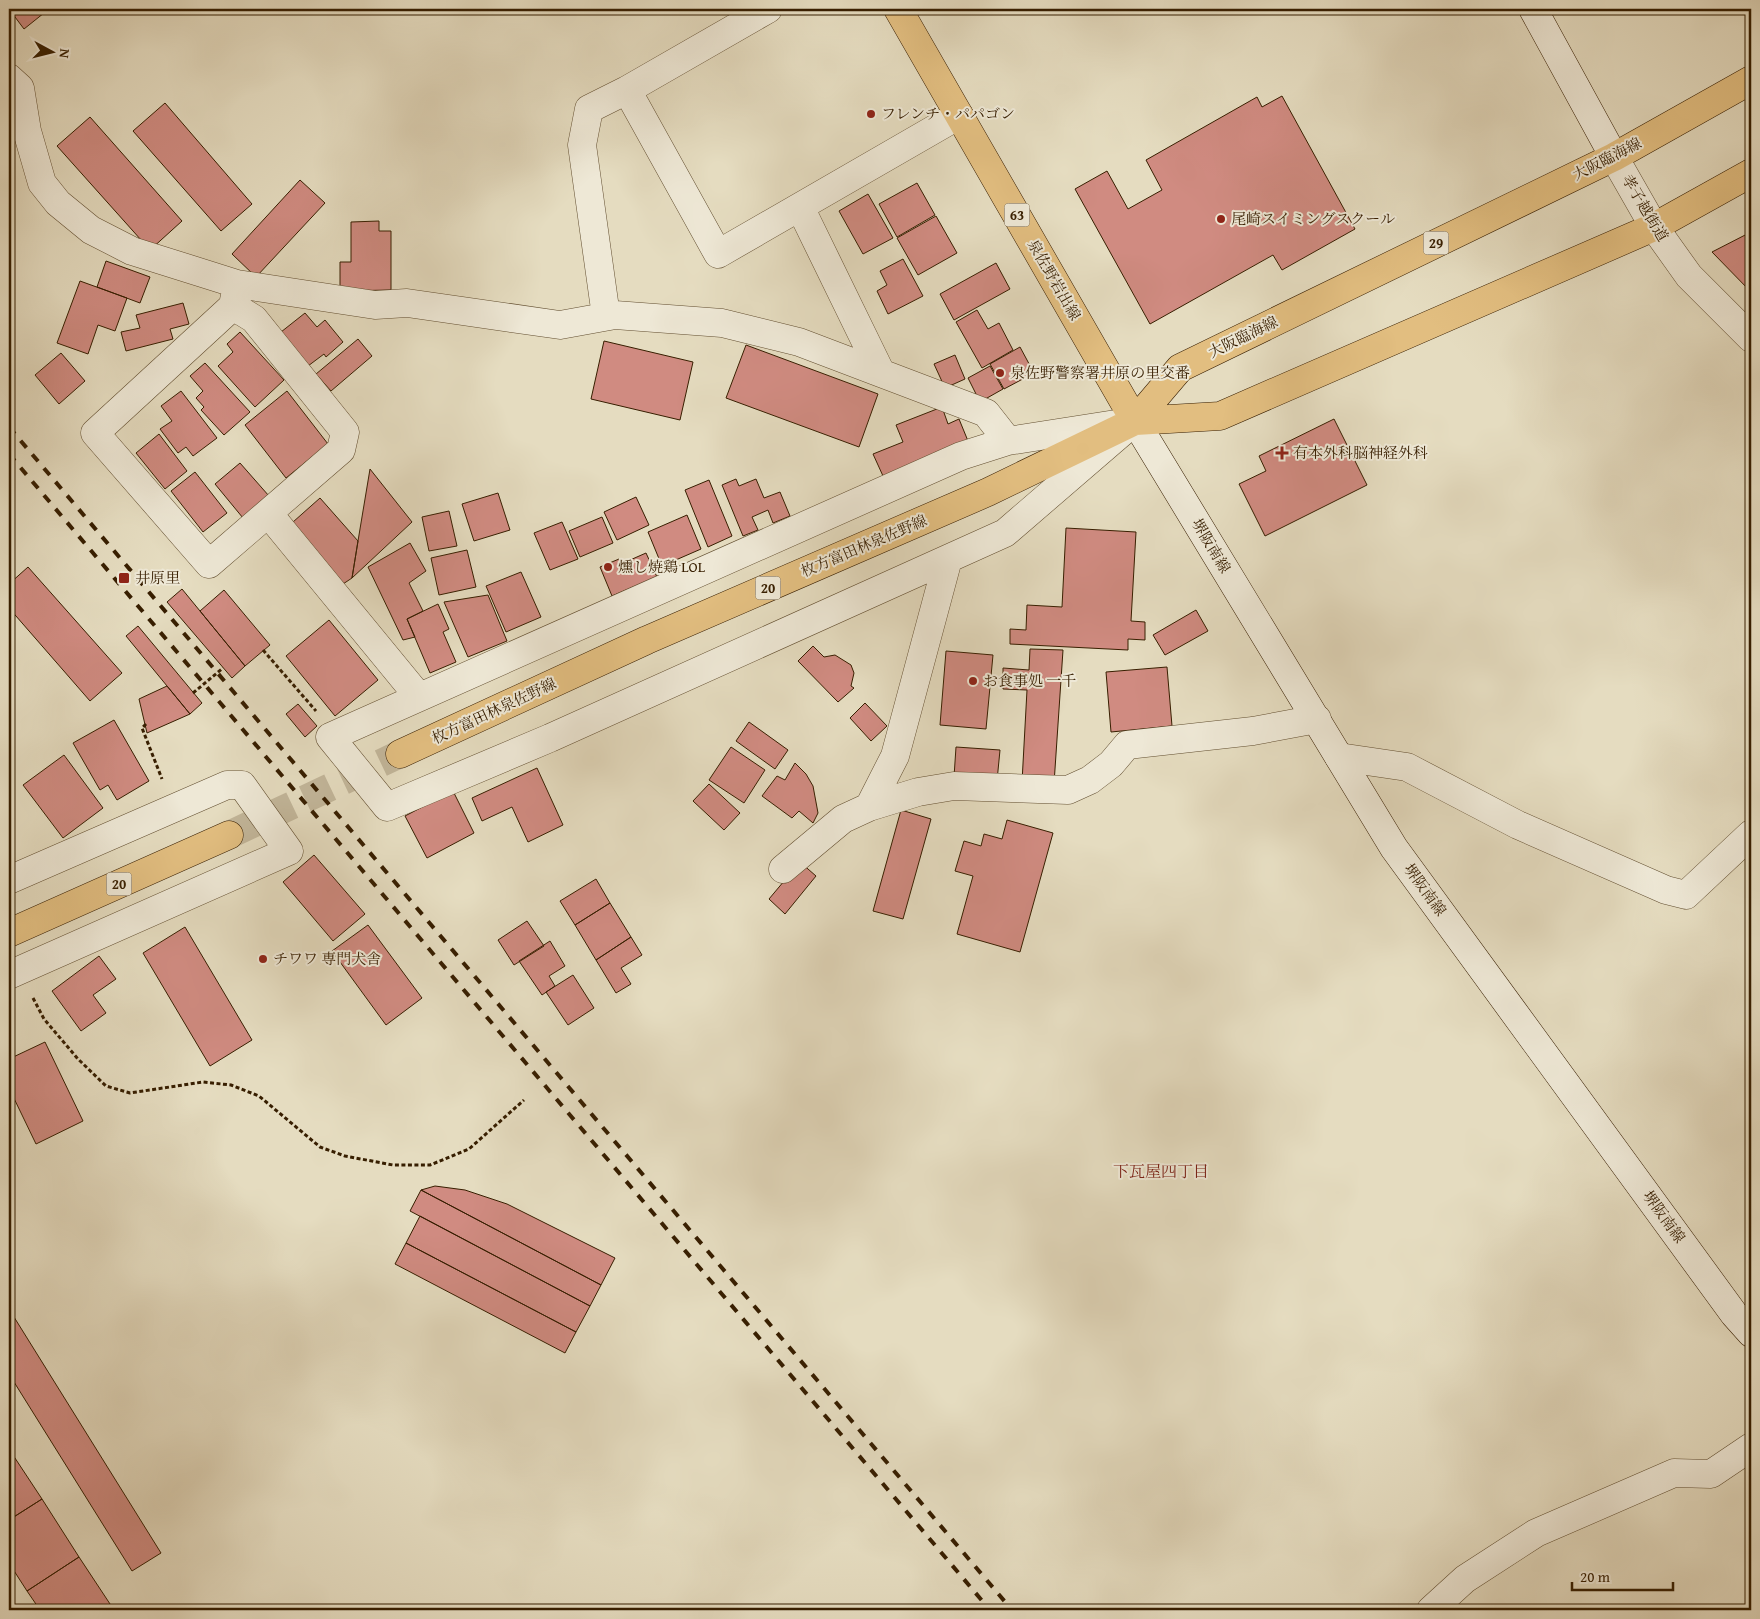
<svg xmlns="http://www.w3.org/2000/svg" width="1760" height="1619" viewBox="0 0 1760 1619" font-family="'Gentium Book Plus','Noto Serif JP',serif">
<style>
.building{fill:#d08b81;stroke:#371e00}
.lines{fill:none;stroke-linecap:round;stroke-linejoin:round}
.primary-tunnel{stroke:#c2b69a;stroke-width:28;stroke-dasharray:28 14;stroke-linecap:butt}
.street-casing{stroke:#624e30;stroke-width:29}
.secondary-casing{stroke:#371e00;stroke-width:29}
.primary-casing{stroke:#371e00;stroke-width:29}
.path{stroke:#371e00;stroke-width:3;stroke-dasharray:4 2.5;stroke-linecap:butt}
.street{stroke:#eee8d6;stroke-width:28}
.secondary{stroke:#eee8d6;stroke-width:28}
.primary{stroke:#e2be80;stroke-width:28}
.rail{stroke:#371e00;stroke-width:4;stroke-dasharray:9 9;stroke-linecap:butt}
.poi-dot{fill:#8f2418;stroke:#eee8d6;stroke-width:2}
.labels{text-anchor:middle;stroke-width:4;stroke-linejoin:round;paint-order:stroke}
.shield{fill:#eee8d6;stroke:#6e5b40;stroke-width:1}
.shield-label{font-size:14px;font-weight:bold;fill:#371e00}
.poi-label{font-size:15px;fill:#371e00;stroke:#eee8d6;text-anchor:start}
.street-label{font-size:15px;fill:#371e00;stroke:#eee8d6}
.neighbourhood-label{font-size:16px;fill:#7a1f14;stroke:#eee8d6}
</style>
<rect width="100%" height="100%" fill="#e5dcc0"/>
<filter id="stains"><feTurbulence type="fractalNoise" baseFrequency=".004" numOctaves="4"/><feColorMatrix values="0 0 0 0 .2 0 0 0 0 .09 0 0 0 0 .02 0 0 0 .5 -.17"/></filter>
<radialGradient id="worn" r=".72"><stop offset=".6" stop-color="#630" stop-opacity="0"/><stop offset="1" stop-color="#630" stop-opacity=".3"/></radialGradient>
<!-- building -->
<path class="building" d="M9,9H49L24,29Z
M1282,96L1355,229L1282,270L1273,255L1150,324L1075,189L1107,171L1128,209L1162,190L1146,160L1257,97L1262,107Z
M165,103L252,204L221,231L133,131Z
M9,112L13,114L11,129H9Z
M90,117L182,221L150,250L57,146Z
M300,180L325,203L256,277L232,254Z
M917,183L935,215L897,237L879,204Z
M868,194L893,238L863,254L839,211Z
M936,216L957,253L918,275L897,238Z
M379,221V231H391V290L340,291V262H351V222Z
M1751,232V292L1712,252Z
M903,259L923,296L888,314L877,291L887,285L880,271Z
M106,261L150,277L140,303L97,287Z
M996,263L1010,289L954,320L940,294Z
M80,281L127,298L115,331L98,325L88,354L57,343Z
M183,303L189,324L170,329L173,339L126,351L121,332L140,328L136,315Z
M977,310L988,329L999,323L1013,350L982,368L956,322Z
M305,313L317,327L325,320L343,342L326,357L324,354L308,366L281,332Z
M240,332L284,380L255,407L218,366L233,352L227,344Z
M358,339L372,356L331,391L316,374Z
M604,341L693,362L680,420L591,399Z
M746,345L878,394L859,447L726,398Z
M1020,347L1034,373L1004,389L990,364Z
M61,353L85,381L59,404L35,375Z
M955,355L965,379L945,388L934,364Z
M205,363L250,412L224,435L201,410L204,407L196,398L203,391L190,376Z
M990,366L1003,389L980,402L968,378Z
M181,391L217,438L193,456L186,447L178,453L160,429L172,421L161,406Z
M287,391L328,444L286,478L245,425Z
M942,407L948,424L959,419L968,441L883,476L873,454L903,442L896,425Z
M1334,419L1367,485L1265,536L1239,484L1266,471L1259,456Z
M159,434L187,471L165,489L136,453Z
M240,463L269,496L243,518L215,484Z
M370,469L412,522L352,578L358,541Z
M195,472L227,513L203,532L171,491Z
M736,479L739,486L756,479L764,498L780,492L790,516L773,523L768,510L752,517L758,530L743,536L722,485Z
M709,480L732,536L708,547L685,490Z
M498,493L510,530L474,541L462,504Z
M636,497L649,525L617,540L604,512Z
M320,498L358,541L352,578L343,584L293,522Z
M449,511L457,546L429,551L422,517Z
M687,515L701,549L662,566L648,532Z
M602,517L613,543L580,557L569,531Z
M562,522L578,559L550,570L534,533Z
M1066,528L1136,532L1131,621L1145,622V640L1128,639V650L1010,644V629L1026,630L1027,605L1062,607Z
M410,543L426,571L409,583L423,611L407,619L415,637L403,640L368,567Z
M467,550L476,587L439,595L431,558Z
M646,553L657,577L612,596L600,567L619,559L621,564Z
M28,567L122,673L90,701L9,608V584Z
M521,572L541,617L506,632L486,586Z
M182,589L245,666L232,678L167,602Z
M224,590L270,645L245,666L200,611Z
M488,595L507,641L468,657L444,602Z
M438,604L449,629L443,632L456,662L430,673L407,619Z
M1196,610L1208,631L1165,655L1153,635Z
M329,620L378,680L335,716L286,656Z
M138,626L202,703L190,714L126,636Z
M813,646L824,657L835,655L851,665L854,673L851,686L854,688L838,702L798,661Z
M1030,649L1063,650L1054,784L1022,782L1027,690L1003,689V668L1029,670Z
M946,651L993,655L986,729L940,725Z
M1167,667L1172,726L1111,732L1106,672Z
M167,686L190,714L147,733L139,699Z
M865,703L887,726L871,741L850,718Z
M298,704L317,726L305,737L286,714Z
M114,720L149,781L117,800L108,785L100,790L73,743Z
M749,722L788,750L775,769L736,741Z
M731,747L765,770L744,803L709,780Z
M956,747L1000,750L997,781L954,777Z
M64,755L103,808L63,838L23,785Z
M795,763L806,774L813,786L818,813L813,823L799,811L792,818L762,796L777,776L785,780Z
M537,768L563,825L528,842L512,807L482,821L472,798Z
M709,784L740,813L724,830L693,801Z
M453,791L474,833L427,858L405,816Z
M901,810L931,819L903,919L873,911Z
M1007,820L1053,833L1020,952L957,934L973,876L955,871L964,841L981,846L984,834L1002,839Z
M314,855L365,914L333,941L283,882Z
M800,862L816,876L785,914L769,899Z
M596,879L610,903L575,925L560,901Z
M610,903L631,937L596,960L575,925Z
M527,921L544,946L514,965L498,940Z
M368,925L422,998L386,1025L332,951Z
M185,927L252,1040L210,1066L143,953Z
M631,937L642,955L621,968L631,984L616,993L596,960Z
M550,941L565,966L549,976L555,986L542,995L519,961Z
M99,956L116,979L93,995L106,1013L81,1031L52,991Z
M573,975L594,1008L568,1025L546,992Z
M45,1042L83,1121L36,1144L9,1088V1059Z
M435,1186L465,1190L507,1204L615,1258L601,1285L421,1190Z
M421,1190L601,1285L590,1306L410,1211Z
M420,1216L590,1306L576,1332L406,1243Z
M406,1243L576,1332L565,1353L395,1264Z
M9,1309L161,1553L132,1571L9,1374Z
M9,1449L42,1499L9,1520Z
M42,1499L79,1557L27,1591L9,1563V1520Z
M79,1557L114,1610H40L27,1591Z"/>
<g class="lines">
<!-- primary-tunnel -->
<path class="primary-tunnel" d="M229,835L400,754"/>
<defs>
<path id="street" d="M768,9L627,90L718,254L959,115
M9,78L20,88L27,131L42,183L58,203L91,230L132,251L237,284L375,305L407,303L560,325L615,315L722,323L799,342L986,413L1008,441
M1614,157L1654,227L1689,276L1751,338
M800,207L881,373
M233,306L254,319L345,432L341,450L209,564L95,433L233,306L237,284
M606,316L582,145L589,109L627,90
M1135,421L1005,533L550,738L387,807L330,737L961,456L1008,441Z
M268,513L419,697
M1339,757L1407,767L1518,825L1666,890L1686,895L1751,834
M869,807L895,756L948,559
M783,869L843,819L869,807L918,792L954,786L1068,790L1090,780L1111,764L1127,745L1253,731L1317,719
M9,880L227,785H242L289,851L9,975
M1431,1610L1465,1579L1536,1533L1674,1473L1711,1474L1751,1447"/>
<path id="secondary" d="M1533,9L1614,157
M1135,421L1394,848L1734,1314L1751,1333"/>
<path id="primary" d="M898,9L1135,421
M1135,421L1180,368L1614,157L1751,80
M400,754L647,640L988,492L1135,421L1220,416L1654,227L1751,173
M9,933L229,835"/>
</defs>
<!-- street casing -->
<use href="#street" class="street-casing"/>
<!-- secondary casing -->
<use href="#secondary" class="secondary-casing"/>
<!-- primary casing -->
<use href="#primary" class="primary-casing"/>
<!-- path -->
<path class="path" d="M263,650L316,711
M193,693L223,668
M146,724L142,728L162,779
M33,998L44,1019L78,1059L106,1086L130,1093L203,1082L231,1085L259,1096L320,1147L345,1156L393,1165H430L469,1149L524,1100"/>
<!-- street -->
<use href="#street" class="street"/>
<!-- secondary -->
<use href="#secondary" class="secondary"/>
<!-- primary -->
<use href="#primary" class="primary"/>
<!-- rail -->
<path class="rail" d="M9,427L1012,1610
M9,454L990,1610"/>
</g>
<!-- markers -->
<g class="poi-dot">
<circle cx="871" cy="114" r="5"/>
<circle cx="1221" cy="219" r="5"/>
<circle cx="1000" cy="373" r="5"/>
<path d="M1279.5 445.5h5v5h5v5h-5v5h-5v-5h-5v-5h5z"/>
<circle cx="608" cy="567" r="5"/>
<rect x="118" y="572" width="12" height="12" rx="2.5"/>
<circle cx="973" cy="681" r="5"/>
<circle cx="263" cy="959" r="5"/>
</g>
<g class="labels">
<!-- shield labels -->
<g class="shield">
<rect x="1004.5" y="203.5" width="25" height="23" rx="4"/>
<rect x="1423.5" y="231.5" width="25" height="23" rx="4"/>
<rect x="755.5" y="576.5" width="25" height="23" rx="4"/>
<rect x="106.5" y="872.5" width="25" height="23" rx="4"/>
</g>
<g class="shield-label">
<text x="1017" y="220">63</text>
<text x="1436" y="248">29</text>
<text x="768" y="593">20</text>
<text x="119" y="889">20</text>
</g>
<!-- poi labels -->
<g class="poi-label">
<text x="881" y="119">フレンチ・パパゴン</text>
<text x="1231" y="224">尾崎スイミングスクール</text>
<text x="1010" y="378">泉佐野警察署井原の里交番</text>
<text x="1293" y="458">有本外科脳神経外科</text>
<text x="618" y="572">燻し焼鶏 LOL</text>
<text x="135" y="583">井原里</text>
<text x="983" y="686">お食事処 一千</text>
<text x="273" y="964">チワワ 専門犬舎</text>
</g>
<!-- street labels -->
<g class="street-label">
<text transform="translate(1607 159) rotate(-27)" y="5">大阪臨海線</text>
<text transform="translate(1645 208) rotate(59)" y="5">孝子越街道</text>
<text transform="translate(1054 280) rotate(60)" y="5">泉佐野岩出線</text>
<text transform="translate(1243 337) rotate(-26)" y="5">大阪臨海線</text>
<text transform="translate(864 546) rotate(-23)" y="5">枚方富田林泉佐野線</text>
<text transform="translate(1211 546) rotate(59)" y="5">堺阪南線</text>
<text transform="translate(494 711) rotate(-25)" y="5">枚方富田林泉佐野線</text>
<text transform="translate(1425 890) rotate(54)" y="5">堺阪南線</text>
<text transform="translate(1664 1217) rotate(54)" y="5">堺阪南線</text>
</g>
<!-- neighbourhood labels -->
<g class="neighbourhood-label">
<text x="1161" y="1177">下瓦屋四丁目</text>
</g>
</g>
<!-- margin -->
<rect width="1760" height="1619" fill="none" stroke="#e5dcc0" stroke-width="30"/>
<rect x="10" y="10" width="1740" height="1599" fill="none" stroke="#371e00" stroke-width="2.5"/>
<rect x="15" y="15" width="1730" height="1589" fill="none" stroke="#371e00"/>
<!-- north arrow -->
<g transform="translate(52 52) rotate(97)" stroke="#eee8d6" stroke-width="4" paint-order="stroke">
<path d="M0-4L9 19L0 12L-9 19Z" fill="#371e00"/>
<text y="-8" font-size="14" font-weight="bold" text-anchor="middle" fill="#371e00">N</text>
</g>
<!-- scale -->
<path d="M1572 1582v8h101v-8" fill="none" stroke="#371e00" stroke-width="2.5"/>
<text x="1580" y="1582" font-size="15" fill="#371e00" stroke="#eee8d6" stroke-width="4" paint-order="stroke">20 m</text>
<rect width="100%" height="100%" filter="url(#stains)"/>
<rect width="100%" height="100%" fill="url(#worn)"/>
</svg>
